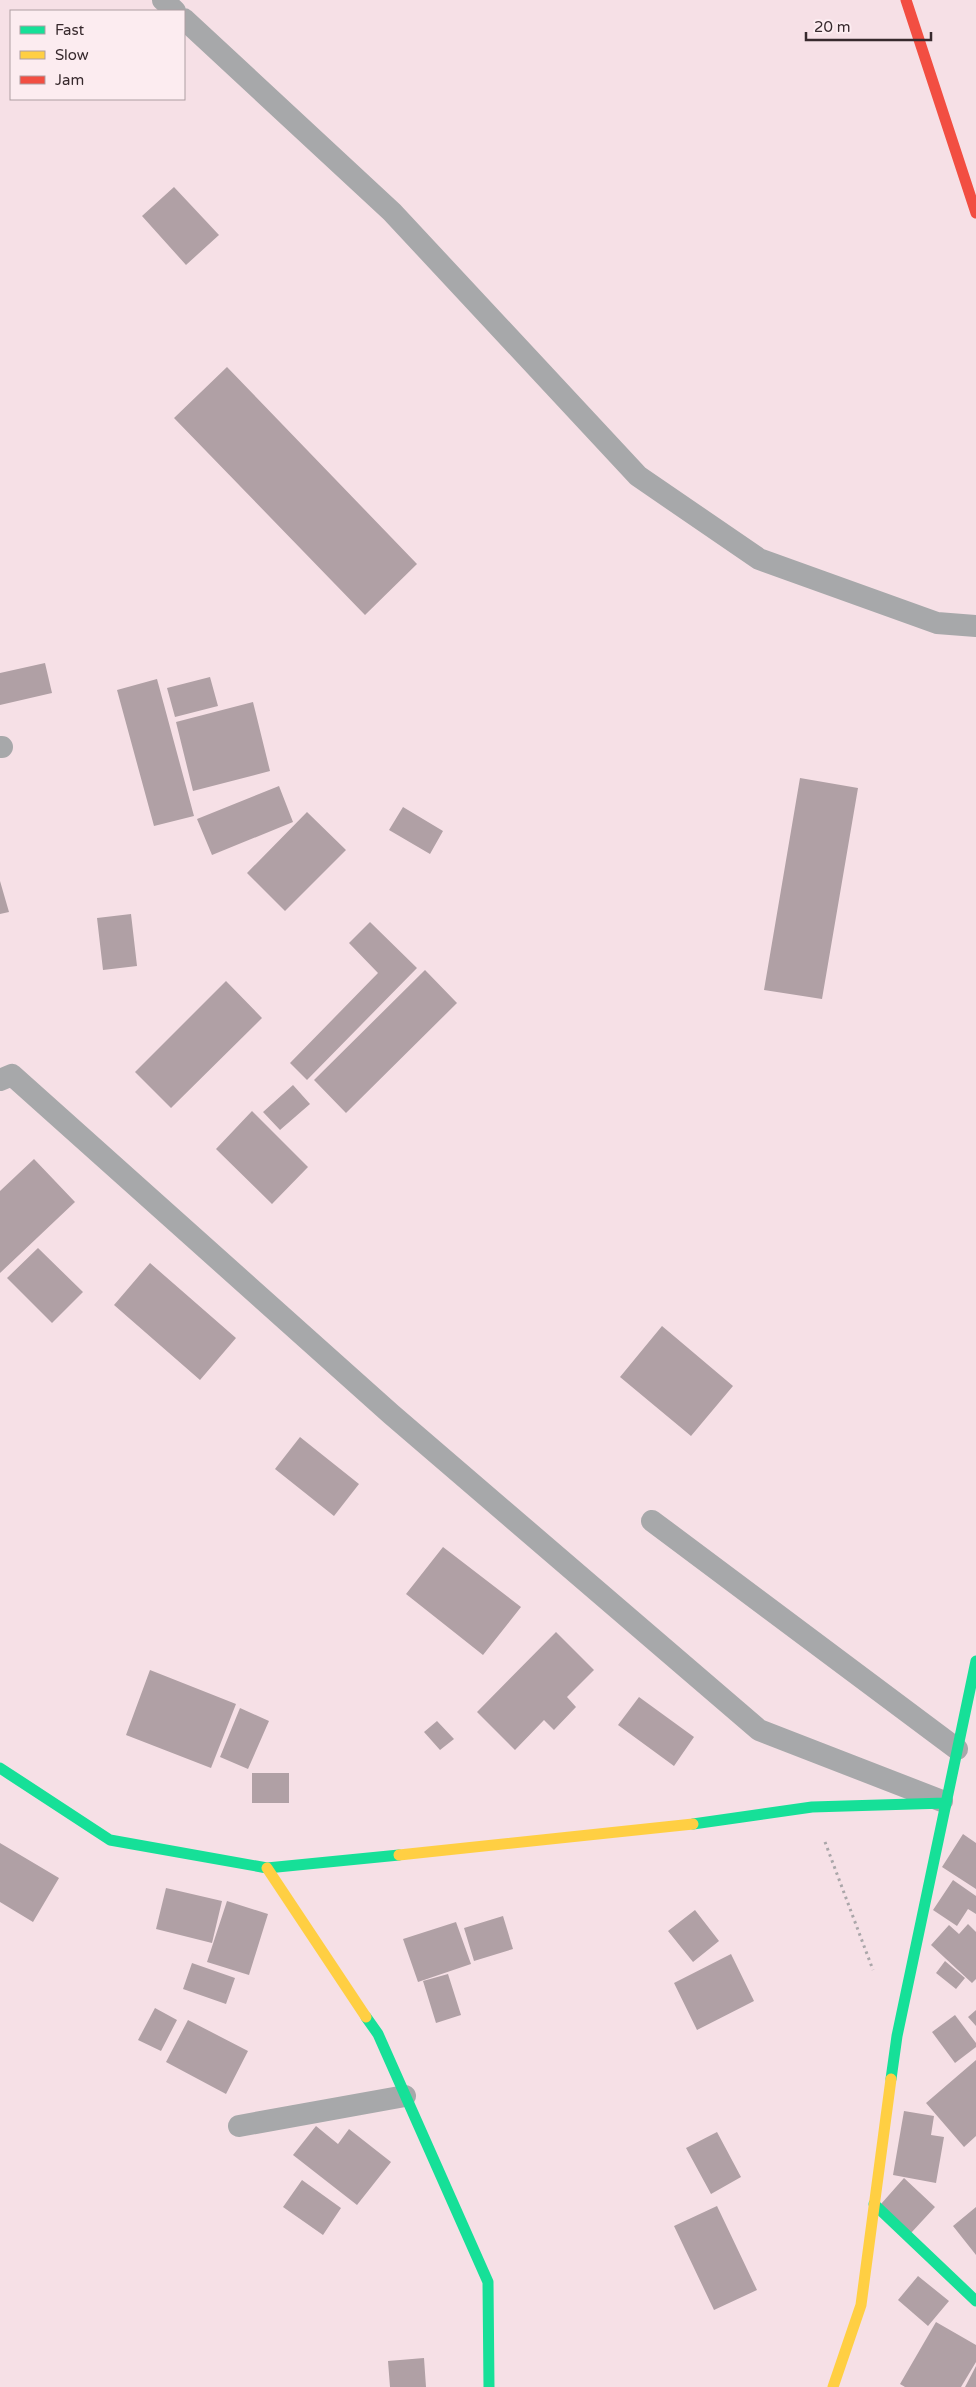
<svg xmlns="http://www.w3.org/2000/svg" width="976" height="2387" viewBox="0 0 976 2387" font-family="'Varela Round',sans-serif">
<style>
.building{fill:#b0a0a5}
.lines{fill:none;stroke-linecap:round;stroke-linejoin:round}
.path{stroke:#aaa6a9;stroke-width:3;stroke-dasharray:2.5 4;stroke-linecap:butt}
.lane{stroke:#a7a8aa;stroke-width:22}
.fast{stroke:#16e098;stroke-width:11}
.slow{stroke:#ffcf43;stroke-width:11}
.jam{stroke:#f24e42;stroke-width:11}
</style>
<rect width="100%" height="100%" fill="#f6e0e6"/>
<!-- building -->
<path class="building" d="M174,187L219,235L186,265L142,216Z
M227,367L417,564L365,615L174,418Z
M45,663L52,693L0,705V673Z
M210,677L218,706L175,717L167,688Z
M157,679L194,816L154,826L117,690Z
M253,702L270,771L193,791L176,722Z
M800,778L858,788L822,999L764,990Z
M279,786L293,822L212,855L197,819Z
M403,807L443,831L430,854L389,830Z
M307,812L346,850L285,911L247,873Z
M0,881L9,912L0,914Z
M131,914L137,966L103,970L97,918Z
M370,922L417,968L307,1080L290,1063L378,973L349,943Z
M425,970L457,1003L346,1113L314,1080Z
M226,981L262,1018L171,1108L135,1072Z
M293,1085L310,1104L280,1130L263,1112Z
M252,1111L308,1167L272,1204L216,1149Z
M34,1159L75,1202L0,1273V1191Z
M38,1248L83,1292L52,1323L7,1278Z
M150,1263L236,1338L200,1380L114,1305Z
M662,1326L733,1386L691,1436L620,1377Z
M300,1437L359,1484L334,1516L275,1469Z
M443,1547L521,1607L483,1655L406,1594Z
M556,1632L594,1670L567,1697L576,1707L554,1730L544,1720L515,1750L477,1712Z
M150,1670L236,1704L211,1768L126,1735Z
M639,1697L694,1737L674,1766L618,1725Z
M240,1708L269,1721L248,1769L220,1757Z
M437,1721L454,1739L440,1750L424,1732Z
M252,1773H289V1803H252Z
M963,1834L976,1843V1889L942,1867Z
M0,1843L59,1878L33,1922L0,1902Z
M953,1880L976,1896V1914L968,1909L957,1926L933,1910Z
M166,1888L222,1901L212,1943L156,1929Z
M227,1901L268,1914L249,1975L207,1962Z
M695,1910L719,1941L693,1962L668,1931Z
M503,1916L513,1949L474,1961L464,1928Z
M456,1922L471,1964L418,1982L403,1939Z
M968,1924L976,1932V1979L972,1983L931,1945L949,1925L959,1934Z
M731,1954L754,2001L697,2030L674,1983Z
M945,1961L965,1978L956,1989L936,1973Z
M192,1963L235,1978L226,2004L183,1989Z
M448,1974L461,2015L436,2023L423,1981Z
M155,2008L177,2020L161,2051L138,2040Z
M976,2010V2026L968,2017Z
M955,2015L976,2043V2047L955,2063L932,2032Z
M188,2020L248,2051L226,2094L166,2062Z
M976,2060V2136L964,2147L926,2103Z
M904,2111L934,2116L931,2135L944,2137L936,2183L893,2175Z
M316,2126L338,2144L349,2129L391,2162L357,2205L293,2155Z
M717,2132L741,2177L711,2194L686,2148Z
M904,2178L935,2207L911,2233L881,2204Z
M302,2180L341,2208L323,2235L283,2207Z
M717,2206L757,2290L714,2310L674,2226Z
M976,2207V2255L953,2226Z
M918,2276L949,2301L928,2326L898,2300Z
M936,2322L976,2345V2362L961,2387H905L900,2384Z
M424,2358L426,2387H390L388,2361Z
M976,2366V2387H965Z"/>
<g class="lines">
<!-- path -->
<path class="path" d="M825,1842L873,1970"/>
<!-- lane -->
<path class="lane" d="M163,0L175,11
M184,19L392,212L638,476L759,559L937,623L976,626
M0,747H2
M0,1080L12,1075L391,1414L759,1730L942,1801
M652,1521L957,1749
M239,2126L405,2096"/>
<!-- fast -->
<path class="fast" d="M0,1768L110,1840L267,1868L399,1855
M693,1824L812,1807L946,1803
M366,2017L378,2034L488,2282L489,2387
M891,2079L897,2036L976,1661
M874,2204L976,2301"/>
<!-- slow -->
<path class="slow" d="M399,1855L693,1824
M267,1868L366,2017
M833,2387L861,2305L891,2079"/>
<!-- jam -->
<path class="jam" d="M906,0L976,213"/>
</g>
<!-- legend -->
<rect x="10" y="10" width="175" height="90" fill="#fcecf0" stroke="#ad9ea2"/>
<rect x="20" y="26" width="25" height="8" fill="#16e098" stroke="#ad9ea2"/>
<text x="55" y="35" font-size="15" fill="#37292d">Fast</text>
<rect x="20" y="51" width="25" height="8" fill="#ffcf43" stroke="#ad9ea2"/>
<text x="55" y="60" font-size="15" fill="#37292d">Slow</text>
<rect x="20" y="76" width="25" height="8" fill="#f24e42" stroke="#ad9ea2"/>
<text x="55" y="85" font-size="15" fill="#37292d">Jam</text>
<!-- scale -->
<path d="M806 32v8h125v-8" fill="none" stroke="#37292d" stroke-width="2.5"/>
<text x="814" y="32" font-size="15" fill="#37292d" stroke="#fcecf0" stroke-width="4" paint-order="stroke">20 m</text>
</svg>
